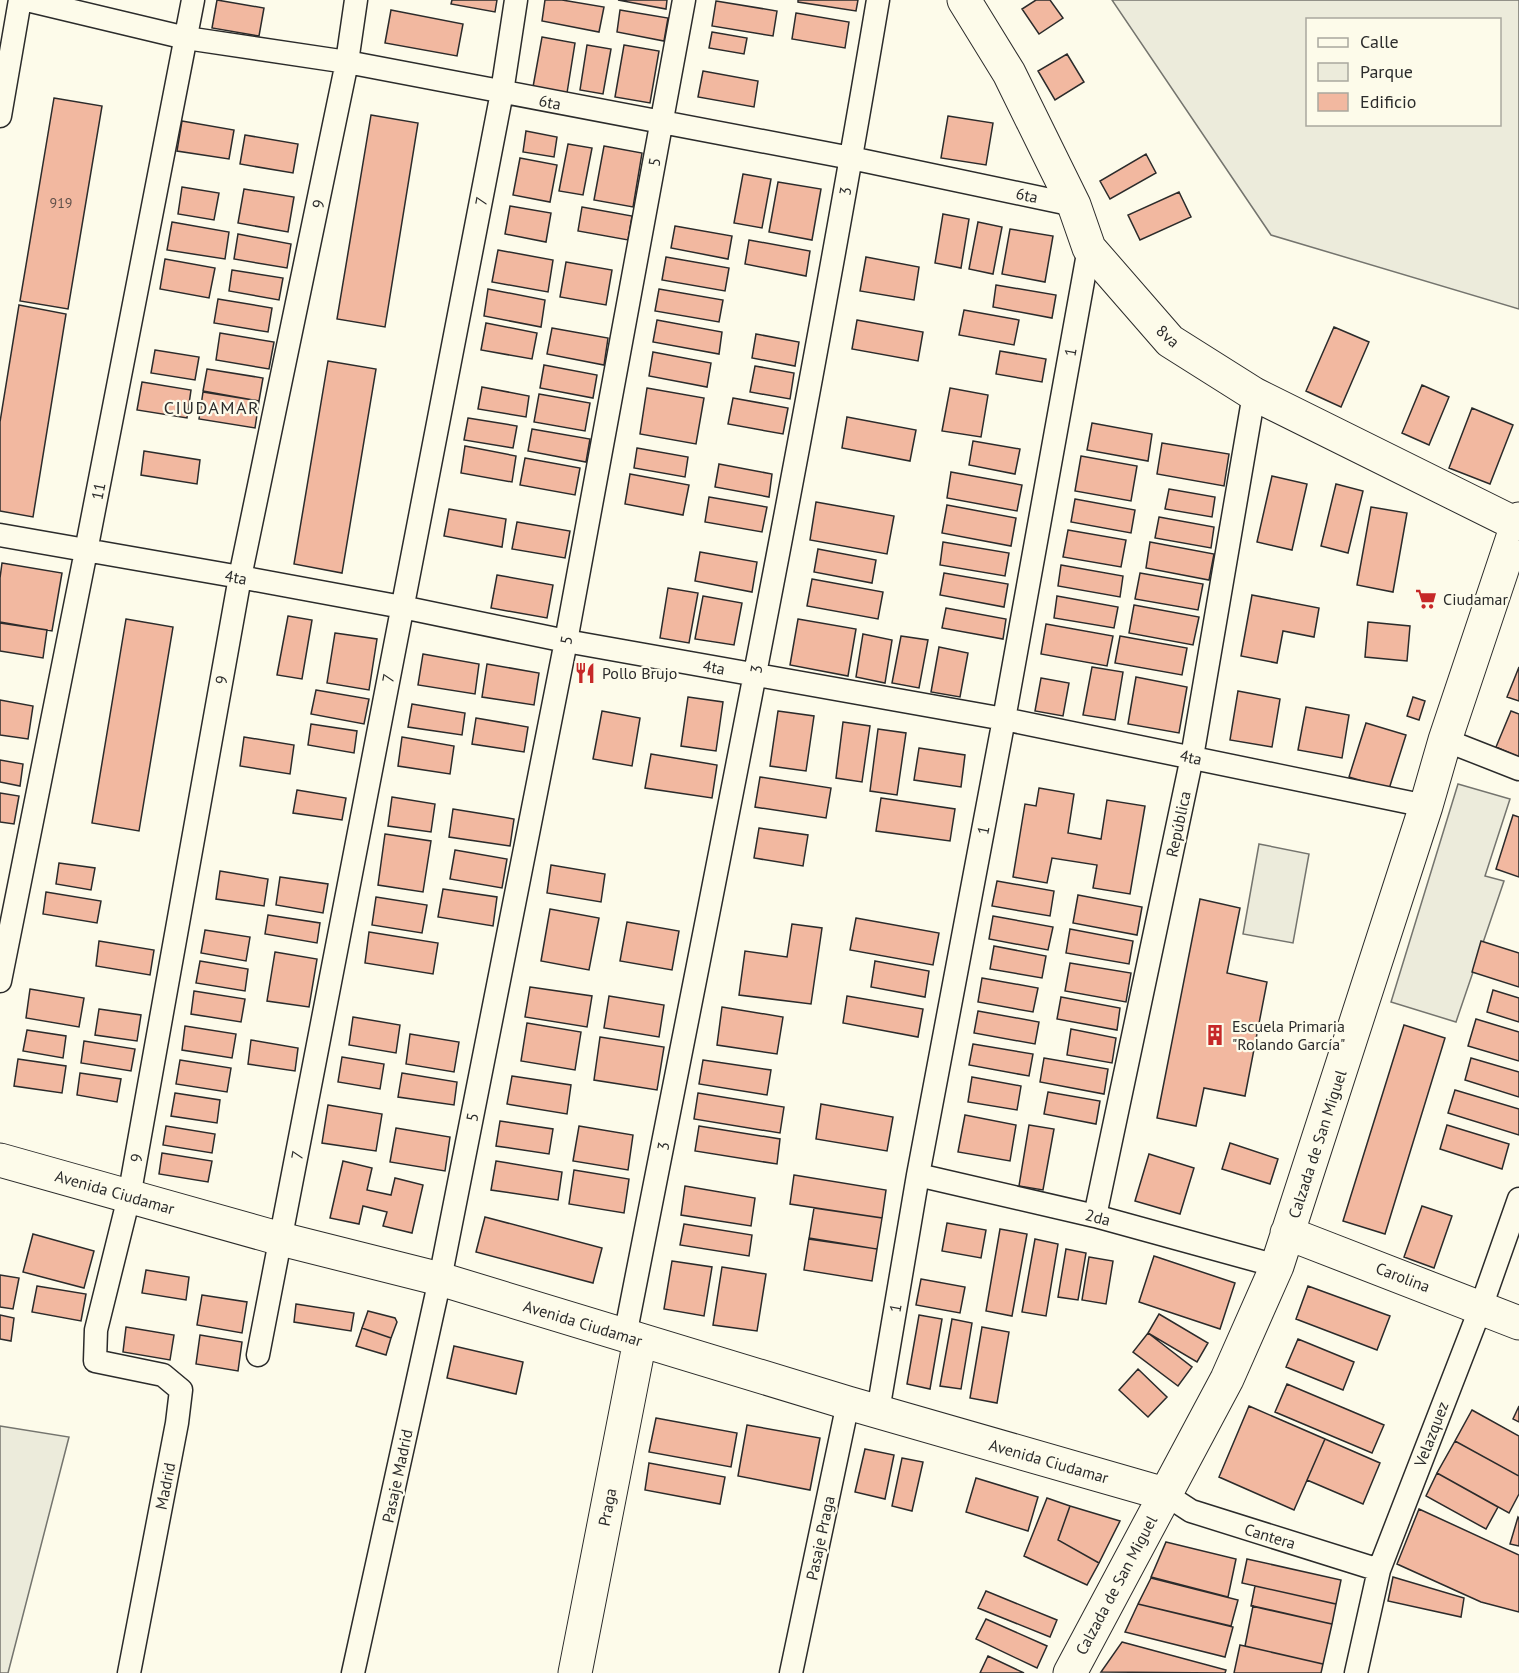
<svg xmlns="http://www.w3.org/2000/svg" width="1519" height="1673" viewBox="0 0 1519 1673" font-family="'PT Sans',sans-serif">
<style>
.green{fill:#ecebdb;stroke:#74746e;stroke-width:1.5;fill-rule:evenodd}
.building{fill:#f2b8a0;stroke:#2b2b2b;stroke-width:1.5}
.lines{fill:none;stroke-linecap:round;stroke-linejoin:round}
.street-casing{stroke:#2b2b2b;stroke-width:25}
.secondary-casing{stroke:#2b2b2b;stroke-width:35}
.street{stroke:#fdfbea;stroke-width:22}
.secondary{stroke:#fdfbea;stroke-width:33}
.labels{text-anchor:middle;stroke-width:4.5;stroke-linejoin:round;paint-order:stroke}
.number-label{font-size:14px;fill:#5d4e48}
.street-label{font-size:16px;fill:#2b2b2b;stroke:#fdfbea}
.poi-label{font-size:16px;fill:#2b2b2b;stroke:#fdfbea;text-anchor:start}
.neighbourhood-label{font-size:18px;letter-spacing:1.5px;fill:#2b2b2b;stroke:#fdfbea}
</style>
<rect width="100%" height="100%" fill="#fdfbea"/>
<!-- green -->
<path class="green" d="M1112,0H1519V309L1271,235ZM1308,20H1500V124H1308Z
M1458,784L1510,799L1485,876L1504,881L1456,1022L1391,1002Z
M1259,844L1309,854L1293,943L1243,934Z
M0,1426L69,1437L8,1673H0Z"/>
<!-- building -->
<path class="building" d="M217,0L264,8L259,36L212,28Z
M452,0H497L495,12L451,4Z
M545,0H562L604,7L599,32L542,21Z
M618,0H667L666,9Z
M798,0H858L856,11L798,2Z
M1036,0H1050L1063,18L1039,34L1022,9Z
M716,1L777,11L773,36L712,26Z
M391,10L463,24L457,56L385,43Z
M620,10L668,18L664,41L617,32Z
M796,13L849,22L845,48L792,39Z
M712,32L747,38L744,54L709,48Z
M542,37L575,43L567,93L533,87Z
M587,45L611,49L603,94L580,90Z
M624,45L659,51L650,103L615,97Z
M1067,54L1084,82L1055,100L1038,71Z
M703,71L758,81L754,107L698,97Z
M54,98L102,106L68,309L20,301Z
M371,115L418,123L385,327L337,319Z
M948,116L993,123L986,165L941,158Z
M182,121L234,130L229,159L177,151Z
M526,131L557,137L554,157L523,152Z
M245,135L298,144L293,173L240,164Z
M568,144L592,148L583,195L559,191Z
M604,146L642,153L633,207L594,200Z
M1146,154L1156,173L1110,199L1100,181Z
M520,158L557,165L550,202L513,195Z
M743,174L771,179L762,228L734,223Z
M778,182L821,189L812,240L769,232Z
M182,187L219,193L214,220L178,214Z
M244,189L294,197L288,232L238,223Z
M1179,192L1191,217L1140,240L1128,215Z
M510,206L551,213L546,242L505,234Z
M582,207L632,216L628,240L578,231Z
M943,214L969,219L961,268L935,263Z
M172,222L229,232L225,259L167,250Z
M978,222L1002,227L993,274L969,269Z
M675,226L732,236L728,259L671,248Z
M1010,229L1053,236L1045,282L1002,274Z
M238,234L291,244L287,268L234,259Z
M749,240L810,251L806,276L745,264Z
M498,250L553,260L548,292L492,282Z
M666,257L729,268L725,291L662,280Z
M866,257L919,267L914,300L860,291Z
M165,259L215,268L209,298L160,289Z
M566,262L612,270L606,305L560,297Z
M232,270L283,278L279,300L229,291Z
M996,285L1056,295L1052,318L993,307Z
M488,289L545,300L541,327L484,316Z
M659,289L723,300L719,322L655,311Z
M218,299L272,308L268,332L214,323Z
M19,305L66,314L33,517L0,511V422Z
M964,310L1019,320L1014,345L959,335Z
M657,320L722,332L719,354L653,342Z
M857,320L923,332L918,361L852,349Z
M486,323L537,333L532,359L481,350Z
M1334,327L1369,342L1341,407L1306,391Z
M552,328L608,338L604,365L547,354Z
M220,333L274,342L269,369L216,360Z
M756,334L799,342L795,366L752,358Z
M155,350L199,357L195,380L151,373Z
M1000,351L1046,359L1042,382L996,374Z
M653,352L711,363L707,387L649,376Z
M328,361L376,369L342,573L294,564Z
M544,365L597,375L593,398L540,388Z
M755,366L794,373L790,399L750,392Z
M207,369L263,378L259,401L203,391Z
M142,382L191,390L187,418L137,410Z
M1422,385L1449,397L1429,445L1402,433Z
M482,387L529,396L526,417L478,409Z
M647,388L704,398L696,444L640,434Z
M950,388L988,395L981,437L942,431Z
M203,392L259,401L255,428L199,419Z
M539,394L590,403L585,431L534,422Z
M733,398L788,408L783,434L728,424Z
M1472,408L1513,425L1490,484L1449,468Z
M847,417L916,430L910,461L842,448Z
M468,418L517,426L513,448L464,440Z
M1092,423L1152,434L1148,461L1087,450Z
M532,429L590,439L586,462L528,451Z
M973,441L1020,449L1015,474L969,465Z
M1162,443L1229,454L1224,486L1157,474Z
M465,446L516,456L512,482L461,473Z
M637,448L688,457L685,477L634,468Z
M144,451L200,460L197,484L141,475Z
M1081,456L1137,466L1131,501L1075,491Z
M525,458L580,468L575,495L520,485Z
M719,464L772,474L769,497L715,487Z
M951,472L1022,485L1017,511L947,498Z
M630,474L689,485L683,515L625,504Z
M1272,476L1307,484L1292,550L1257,542Z
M1336,484L1363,491L1348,553L1321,546Z
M1169,489L1215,497L1212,517L1165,509Z
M709,497L767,507L762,532L705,522Z
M1075,499L1135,510L1131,533L1071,522Z
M816,502L894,516L887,554L810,540Z
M947,505L1016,518L1011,546L942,533Z
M1371,507L1407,513L1393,592L1357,585Z
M449,509L506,519L502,547L444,536Z
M1159,517L1214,527L1211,548L1155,538Z
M517,522L570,531L565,558L512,549Z
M1068,530L1126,540L1121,567L1063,557Z
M943,542L1009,553L1005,576L940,565Z
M1150,542L1214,554L1209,580L1146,568Z
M818,549L876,560L872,583L814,572Z
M700,552L757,562L752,592L695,581Z
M2,563L62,573L52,631L0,622V578Z
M1061,565L1123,576L1120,597L1058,586Z
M944,573L1008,584L1004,607L940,595Z
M1140,573L1203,584L1198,610L1135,599Z
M497,575L553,585L547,618L491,608Z
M812,579L883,592L878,619L807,606Z
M668,588L698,593L689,643L660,638Z
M1252,595L1319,608L1314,637L1283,631L1277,663L1241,656Z
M703,596L742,603L734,645L695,639Z
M1057,596L1118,607L1114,628L1054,618Z
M1134,605L1199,617L1193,645L1129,633Z
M946,608L1006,619L1003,639L942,628Z
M288,616L312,620L302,679L277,675Z
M126,619L173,627L139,831L92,823Z
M798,619L856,629L848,676L790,665Z
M1368,622L1410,626L1407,661L1365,657Z
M0,623L47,630L43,658L0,651Z
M1046,624L1113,636L1107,666L1041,654Z
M335,633L377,639L369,690L327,683Z
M863,634L892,640L885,683L856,677Z
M901,636L928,640L919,688L892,683Z
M1120,636L1187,648L1182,675L1115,663Z
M939,647L968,653L960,697L931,692Z
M423,654L479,664L475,694L418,685Z
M487,664L539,673L534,705L482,697Z
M1092,667L1123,672L1115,720L1083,715Z
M1519,667V701L1507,697Z
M1136,677L1187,687L1179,733L1128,724Z
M1041,678L1069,683L1063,716L1035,711Z
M316,690L369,699L364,724L311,714Z
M1238,691L1280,699L1272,747L1230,740Z
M688,697L723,702L716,751L681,746Z
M1413,697L1425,701L1419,720L1407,716Z
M0,700L33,706L28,739L0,735Z
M412,704L465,713L462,735L408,727Z
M1306,707L1349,715L1342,758L1298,750Z
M602,711L640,718L632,766L593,759Z
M778,711L814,716L806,771L770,766Z
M1511,711L1519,714V757L1496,747Z
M476,718L528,727L524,752L472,744Z
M843,722L870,726L862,782L836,778Z
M1366,723L1406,735L1389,789L1349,777Z
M311,724L357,731L354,753L308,745Z
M878,729L906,733L897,795L870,791Z
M244,737L294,745L290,774L240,766Z
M402,737L454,746L450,774L398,766Z
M919,748L965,755L961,787L914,780Z
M651,754L717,765L712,798L645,788Z
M0,760L23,764L20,786L0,782Z
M760,777L831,788L826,818L755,807Z
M1039,788L1074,794L1068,833L1101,839L1107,800L1145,806L1130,894L1093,888L1097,865L1052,858L1047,883L1013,877L1025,804L1036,806Z
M297,790L346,798L342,820L293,813Z
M0,793L19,796L14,824L0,822Z
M392,797L435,804L431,832L388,826Z
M881,798L955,809L950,841L876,831Z
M453,809L514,819L510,846L449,837Z
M1513,815L1519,817V877L1496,869Z
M759,828L808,835L803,866L754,858Z
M385,834L431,841L423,892L378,885Z
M455,850L507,859L502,888L450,879Z
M59,863L95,868L91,890L56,884Z
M551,865L605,874L601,902L547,893Z
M220,871L268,879L264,906L216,899Z
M280,877L328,884L323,913L276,905Z
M997,881L1054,891L1050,916L992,906Z
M443,889L497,897L493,926L438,917Z
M46,892L101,901L97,923L43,914Z
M1078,895L1142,907L1137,935L1073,923Z
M376,897L427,905L422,933L372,925Z
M1200,899L1240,908L1227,973L1267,982L1245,1096L1204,1088L1196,1126L1157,1118Z
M550,909L599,918L589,970L541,961Z
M268,915L320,923L317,943L265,934Z
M993,916L1053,927L1048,950L989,939Z
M856,918L939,933L933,965L850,950Z
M627,922L679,931L672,970L620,961Z
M792,924L822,928L811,1004L739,995L745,951L787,957Z
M1070,929L1133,941L1129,964L1066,953Z
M205,930L250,937L246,961L201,953Z
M369,932L438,943L433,974L365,963Z
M99,941L154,950L150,975L96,966Z
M1481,941L1519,953V987L1472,972Z
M994,946L1046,956L1042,978L990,969Z
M275,952L317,959L309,1007L267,1001Z
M200,961L248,969L245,991L196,983Z
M875,961L929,971L925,997L871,987Z
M1070,963L1131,973L1126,1002L1065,991Z
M982,978L1038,988L1033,1012L978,1002Z
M530,987L592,996L587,1027L525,1017Z
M30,989L84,998L79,1027L26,1018Z
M1493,990L1519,998V1022L1487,1012Z
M194,991L245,999L241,1022L191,1014Z
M609,996L664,1005L659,1037L604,1028Z
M847,996L923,1009L918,1037L843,1023Z
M1061,997L1120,1008L1117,1030L1057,1019Z
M722,1007L783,1017L777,1054L717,1045Z
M99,1009L141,1015L137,1041L95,1035Z
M978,1011L1039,1022L1035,1044L974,1033Z
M353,1017L400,1025L396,1053L349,1045Z
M1476,1019L1519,1032V1061L1468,1046Z
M527,1023L581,1032L575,1070L521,1061Z
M1404,1025L1445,1038L1385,1234L1343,1221Z
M185,1026L236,1034L232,1058L182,1050Z
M1071,1029L1116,1038L1112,1063L1067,1055Z
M27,1030L66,1036L63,1058L23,1051Z
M410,1034L459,1042L454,1072L406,1064Z
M600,1037L664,1047L657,1090L594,1080Z
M251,1040L298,1048L295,1071L248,1064Z
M84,1041L135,1049L131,1071L81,1063Z
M973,1044L1033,1054L1029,1076L969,1065Z
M342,1057L384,1064L380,1089L338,1082Z
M1044,1058L1108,1069L1104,1094L1040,1082Z
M1471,1058L1519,1072V1097L1465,1080Z
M18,1059L66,1066L62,1093L14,1086Z
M180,1060L231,1068L227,1092L176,1084Z
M703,1060L771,1070L767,1095L699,1084Z
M80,1073L121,1079L117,1102L77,1095Z
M402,1073L457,1082L454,1105L398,1097Z
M512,1076L571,1085L567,1114L507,1104Z
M972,1077L1021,1086L1017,1110L968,1102Z
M1455,1090L1519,1109V1135L1448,1113Z
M1048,1092L1100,1101L1096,1124L1044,1114Z
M175,1093L220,1100L217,1123L171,1116Z
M698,1093L784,1107L780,1133L694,1119Z
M821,1104L893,1117L887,1151L816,1139Z
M328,1105L382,1114L376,1151L322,1143Z
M965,1115L1016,1125L1010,1161L958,1152Z
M500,1121L553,1129L549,1154L496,1146Z
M1029,1125L1054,1129L1043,1190L1019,1186Z
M1447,1125L1509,1144L1502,1169L1440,1149Z
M166,1126L215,1134L212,1153L163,1145Z
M579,1126L633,1135L628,1170L573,1161Z
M699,1126L780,1139L777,1164L695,1151Z
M396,1128L450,1137L445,1171L390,1162Z
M1230,1143L1278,1159L1270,1184L1222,1169Z
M162,1153L212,1161L208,1182L159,1174Z
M1149,1154L1194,1168L1180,1214L1135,1201Z
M343,1161L372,1168L367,1190L391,1195L395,1178L423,1185L412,1233L383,1226L387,1212L363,1206L359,1224L330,1218Z
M496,1161L562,1172L558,1200L491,1190Z
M574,1170L629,1179L624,1213L569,1204Z
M794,1175L886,1190L882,1218L790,1204Z
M685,1186L755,1198L751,1226L681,1215Z
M1422,1206L1452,1216L1434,1268L1404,1257Z
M814,1208L882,1218L877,1249L809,1239Z
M485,1217L602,1248L593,1283L476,1252Z
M947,1223L986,1230L981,1258L942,1251Z
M684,1224L752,1235L749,1256L680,1245Z
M1000,1229L1027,1234L1012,1316L986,1311Z
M33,1234L94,1251L84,1288L23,1272Z
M809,1238L877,1249L872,1281L804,1270Z
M1035,1239L1058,1244L1046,1316L1022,1312Z
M1066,1249L1086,1253L1078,1300L1058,1297Z
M1154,1256L1235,1283L1220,1329L1139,1302Z
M1089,1257L1113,1261L1106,1304L1082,1300Z
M672,1261L712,1267L704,1316L664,1309Z
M722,1267L766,1274L757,1331L713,1325Z
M146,1270L189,1277L186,1300L142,1293Z
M0,1275L19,1278L13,1309L0,1307Z
M921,1279L965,1287L960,1313L916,1305Z
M37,1286L86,1294L81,1321L32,1312Z
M1308,1286L1390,1316L1377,1350L1296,1319Z
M202,1295L247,1302L242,1333L197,1325Z
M296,1304L354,1313L351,1331L294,1322Z
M368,1311L395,1318L397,1322L391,1338L362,1328Z
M1159,1314L1208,1343L1197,1362L1148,1333Z
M0,1315L14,1318L11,1341L0,1339Z
M919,1315L942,1319L930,1389L907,1384Z
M952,1319L972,1323L961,1389L940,1386Z
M126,1327L174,1335L170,1360L123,1352Z
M982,1327L1009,1332L997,1403L970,1398Z
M362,1328L391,1338L386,1355L356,1346Z
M1148,1333L1192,1367L1178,1386L1133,1352Z
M200,1335L242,1342L238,1371L196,1364Z
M1298,1339L1354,1362L1343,1390L1286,1367Z
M454,1346L523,1362L516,1394L447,1378Z
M1138,1369L1167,1397L1148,1417L1119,1390Z
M1287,1384L1384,1425L1372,1453L1275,1412Z
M1249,1406L1325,1439L1294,1510L1219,1477Z
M1519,1406V1422L1513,1419Z
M1472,1410L1519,1436V1476L1455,1441Z
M656,1418L737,1433L731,1467L649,1452Z
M747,1425L820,1438L810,1490L738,1476Z
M1325,1439L1380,1463L1363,1504L1307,1480Z
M1455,1441L1519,1476V1494L1509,1513L1437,1473Z
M865,1449L894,1455L885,1499L855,1492Z
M902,1458L923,1462L912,1511L892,1506Z
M649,1463L725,1477L720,1504L645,1490Z
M1437,1473L1498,1507L1486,1529L1426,1496Z
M976,1478L1038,1497L1028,1531L966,1512Z
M1047,1498L1070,1506L1058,1540L1099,1563L1087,1585L1024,1556Z
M1070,1506L1120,1521L1099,1563L1058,1540Z
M1419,1509L1519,1555V1612L1481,1602L1397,1564Z
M1518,1517L1519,1518V1546L1510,1544Z
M1166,1542L1236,1559L1228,1597L1151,1577Z
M1247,1559L1341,1580L1336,1604L1242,1583Z
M1393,1577L1464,1598L1461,1617L1388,1601Z
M1151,1578L1238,1600L1231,1626L1138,1604Z
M1255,1586L1336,1604L1332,1624L1251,1606Z
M986,1591L1057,1620L1050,1637L978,1608Z
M1138,1604L1233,1627L1225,1657L1125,1632Z
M1253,1606L1332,1624L1323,1664L1245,1646Z
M986,1619L1047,1646L1037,1668L976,1639Z
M1122,1642L1226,1670L1225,1673L1101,1672Z
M1240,1645L1323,1664L1321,1673H1234Z
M988,1656L1024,1673H980Z"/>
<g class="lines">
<defs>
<path id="street" d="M27,0L186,38L347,62L851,158L1074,205
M0,116L20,0
M0,535L240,577L402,607L566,641L1004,719L1426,806
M1445,740L1519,769
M0,981L86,551L193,0
M918,1175L1095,1216L1277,1266
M1095,1216L1192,757L1254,394
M625,1336C712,891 803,447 878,0
M258,1355L502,92L516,0
M878,1411L918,1175L1004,719L1089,248
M1165,1494L1191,1511L1379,1570
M129,1673L177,1423L181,1390L163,1375L95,1361L96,1330L129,1197L240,577L347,62L356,0
M353,1673L440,1279L566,641L684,0
M791,1673L848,1403
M1356,1673L1379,1570L1481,1307L1519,1199"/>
<path id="secondary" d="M964,0L1009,73L1074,205L1089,248L1170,341L1254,394L1516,524
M0,1160L281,1239L440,1279L848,1403L1165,1494
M1287,1233L1519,1323
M575,1673L640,1340
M1070,1673L1227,1379L1277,1266L1426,806L1445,740L1519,519"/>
</defs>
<!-- street casing -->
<use href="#street" class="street-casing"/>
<!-- secondary casing -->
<use href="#secondary" class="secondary-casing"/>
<!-- street -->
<use href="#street" class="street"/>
<!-- secondary -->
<use href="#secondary" class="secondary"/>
</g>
<!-- icons -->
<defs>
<symbol id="supermarket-bare" viewBox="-9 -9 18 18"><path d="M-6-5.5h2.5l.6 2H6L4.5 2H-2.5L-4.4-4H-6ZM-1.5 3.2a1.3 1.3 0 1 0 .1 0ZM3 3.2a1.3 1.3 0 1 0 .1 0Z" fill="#c62828" stroke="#fdfbea" stroke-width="2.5" paint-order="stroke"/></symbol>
<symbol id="restaurant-bare" viewBox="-9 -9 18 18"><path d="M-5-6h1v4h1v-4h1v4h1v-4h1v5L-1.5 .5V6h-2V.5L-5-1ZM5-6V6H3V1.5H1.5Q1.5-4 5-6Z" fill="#c62828" stroke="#fdfbea" stroke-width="2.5" paint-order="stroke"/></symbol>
<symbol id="building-bare" viewBox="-9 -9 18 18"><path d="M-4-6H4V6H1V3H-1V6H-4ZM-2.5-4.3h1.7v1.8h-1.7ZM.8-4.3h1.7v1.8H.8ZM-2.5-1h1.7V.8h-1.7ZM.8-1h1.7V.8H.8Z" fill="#c62828" stroke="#fdfbea" stroke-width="2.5" paint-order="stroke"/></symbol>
</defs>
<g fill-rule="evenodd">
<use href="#supermarket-bare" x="1411" y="584" width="30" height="30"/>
<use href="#restaurant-bare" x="570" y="658" width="30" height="30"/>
<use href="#building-bare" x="1200" y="1020" width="30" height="30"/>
</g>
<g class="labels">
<!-- number labels -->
<g class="number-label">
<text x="61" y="208">919</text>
</g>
<!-- street labels -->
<g class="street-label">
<text transform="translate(550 102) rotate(11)" y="6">6ta</text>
<text transform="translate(654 162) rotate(-80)" y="6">5</text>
<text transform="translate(845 191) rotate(-79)" y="6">3</text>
<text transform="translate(1027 195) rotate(12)" y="6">6ta</text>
<text transform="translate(481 201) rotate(-79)" y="6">7</text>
<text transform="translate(318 204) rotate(-78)" y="6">9</text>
<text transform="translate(1168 336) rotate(42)" y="6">8va</text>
<text transform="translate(1070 352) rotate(-80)" y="6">1</text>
<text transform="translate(98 491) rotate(-79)" y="6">11</text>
<text transform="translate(236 577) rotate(10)" y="6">4ta</text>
<text transform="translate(566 640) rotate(-79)" y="6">5</text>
<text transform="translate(714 667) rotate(10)" y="6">4ta</text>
<text transform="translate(756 669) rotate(-79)" y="6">3</text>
<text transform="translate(388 678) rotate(-79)" y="6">7</text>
<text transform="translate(221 680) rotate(-80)" y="6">9</text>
<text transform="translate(1191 757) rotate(12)" y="6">4ta</text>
<text transform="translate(1178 824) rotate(-78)" y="6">República</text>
<text transform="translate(983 830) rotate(-79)" y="6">1</text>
<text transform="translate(472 1117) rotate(-79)" y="6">5</text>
<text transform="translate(1317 1144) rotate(-72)" y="6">Calzada de San Miguel</text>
<text transform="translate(663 1146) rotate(-79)" y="6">3</text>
<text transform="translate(297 1155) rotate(-79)" y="6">7</text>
<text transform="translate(136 1158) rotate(-80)" y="6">9</text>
<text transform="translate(115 1192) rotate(16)" y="6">Avenida Ciudamar</text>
<text transform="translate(1098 1217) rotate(14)" y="6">2da</text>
<text transform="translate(1403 1277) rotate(21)" y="6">Carolina</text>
<text transform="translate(895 1308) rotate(-80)" y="6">1</text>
<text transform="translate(583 1323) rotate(17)" y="6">Avenida Ciudamar</text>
<text transform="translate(1431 1434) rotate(-69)" y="6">Velazquez</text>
<text transform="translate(1049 1461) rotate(16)" y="6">Avenida Ciudamar</text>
<text transform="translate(397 1476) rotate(-78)" y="6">Pasaje Madrid</text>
<text transform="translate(165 1486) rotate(-79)" y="6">Madrid</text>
<text transform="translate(607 1507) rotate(-79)" y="6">Praga</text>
<text transform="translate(1270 1536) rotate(17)" y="6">Cantera</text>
<text transform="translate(820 1538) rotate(-78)" y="6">Pasaje Praga</text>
<text transform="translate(1116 1585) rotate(-62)" y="6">Calzada de San Miguel</text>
</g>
<!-- poi labels -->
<g class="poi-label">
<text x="1443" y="605">Ciudamar</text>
<text x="602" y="679">Pollo Brujo</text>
<text x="1232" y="1032">Escuela Primaria<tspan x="1232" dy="18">"Rolando García"</tspan></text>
</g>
<!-- neighbourhood labels -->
<g class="neighbourhood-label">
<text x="212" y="414">CIUDAMAR</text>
</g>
</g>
<!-- legend -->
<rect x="1306" y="18" width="195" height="108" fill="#fdfbea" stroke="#a9a89e" stroke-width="1.5"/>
<rect x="1318" y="38" width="30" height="9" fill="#fdfbea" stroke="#a9a89e" stroke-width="1.5"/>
<text x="1360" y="48" font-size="18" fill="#2b2b2b">Calle</text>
<rect x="1318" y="63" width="30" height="18" fill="#ecebdb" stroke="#a9a89e" stroke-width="1.5"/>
<text x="1360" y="78" font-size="18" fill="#2b2b2b">Parque</text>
<rect x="1318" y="93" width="30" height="18" fill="#f2b8a0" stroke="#a9a89e" stroke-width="1.5"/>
<text x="1360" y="108" font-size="18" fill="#2b2b2b">Edificio</text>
</svg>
